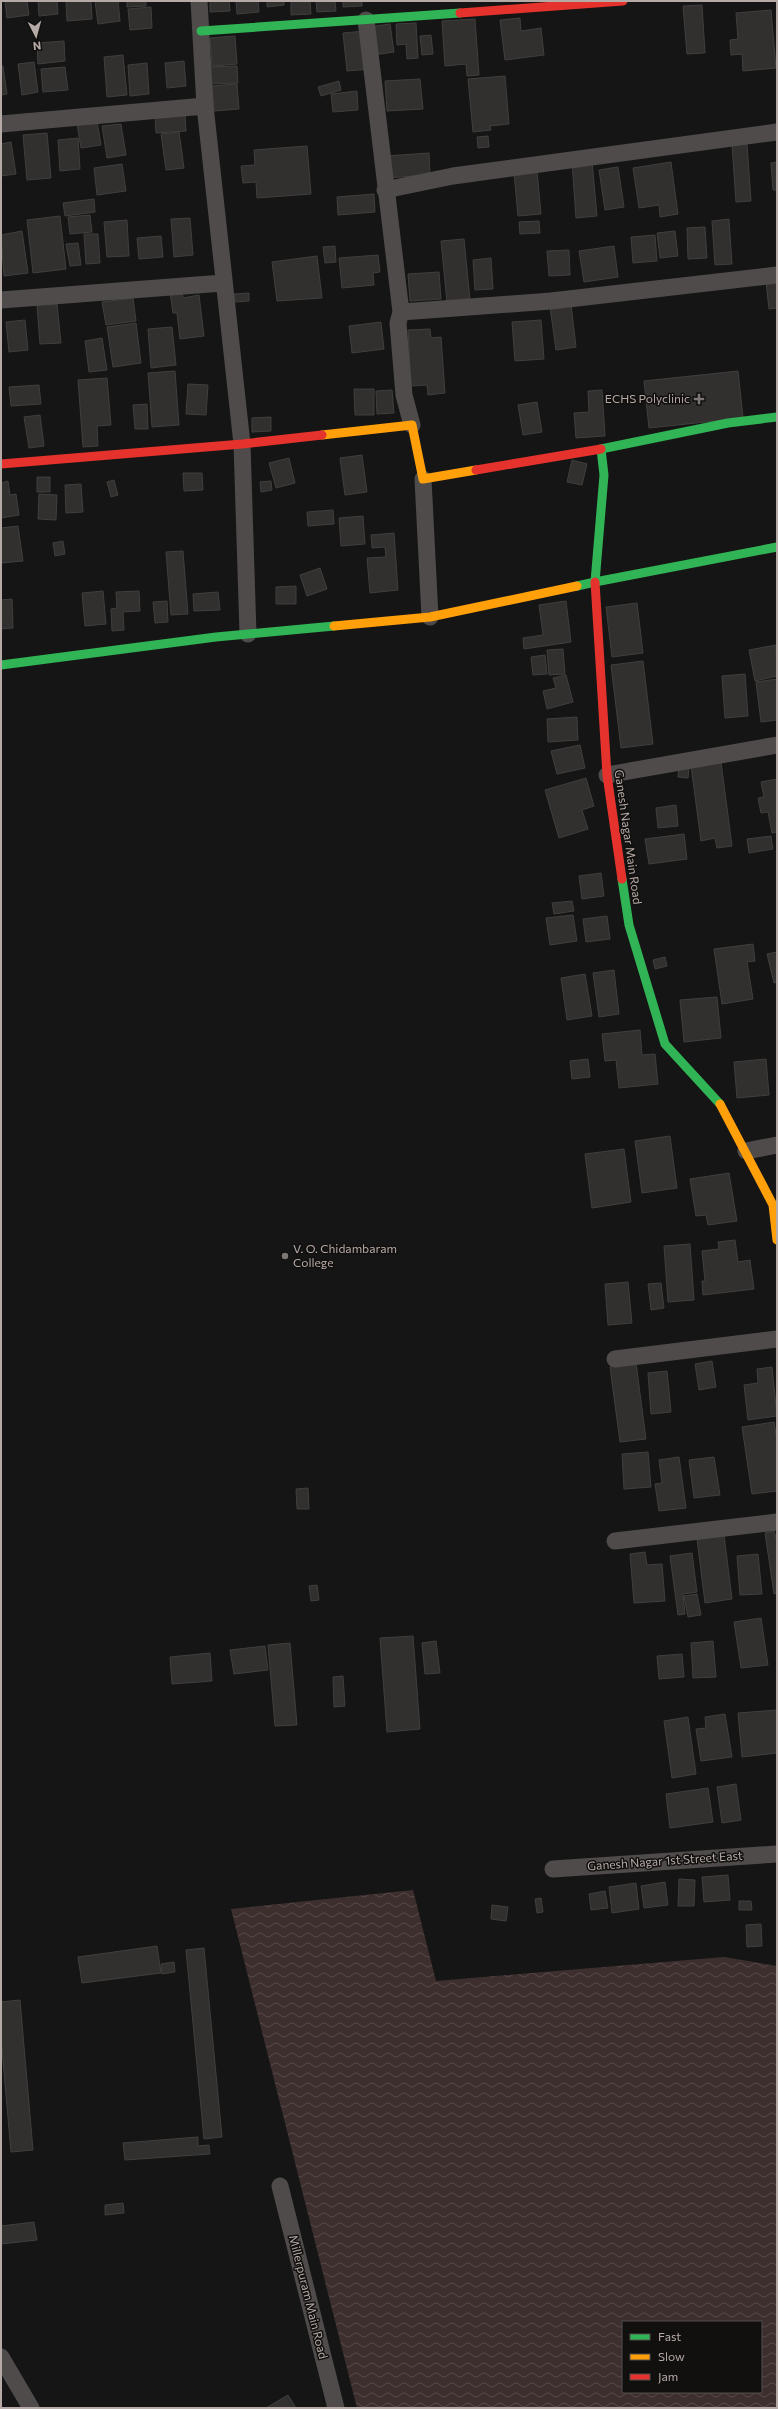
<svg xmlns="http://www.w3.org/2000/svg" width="778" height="2409" viewBox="0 0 778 2409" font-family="Commissioner,sans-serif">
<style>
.water{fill:url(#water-waves);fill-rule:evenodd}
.building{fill:#32302f;stroke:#413f3e}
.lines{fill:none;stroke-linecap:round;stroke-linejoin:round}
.street{stroke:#4e4b4a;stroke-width:17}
.fast{stroke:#30b455;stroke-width:9}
.slow{stroke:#ff9f0a;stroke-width:9}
.jam{stroke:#e5322d;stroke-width:9}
.poi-dot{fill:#7e7674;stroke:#11100f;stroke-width:1.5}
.labels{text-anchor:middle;stroke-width:3;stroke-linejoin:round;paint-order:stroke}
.poi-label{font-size:12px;fill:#b6aaa7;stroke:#11100f;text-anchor:end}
.street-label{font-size:12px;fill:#b6aaa7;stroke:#11100f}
</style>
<defs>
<pattern id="water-waves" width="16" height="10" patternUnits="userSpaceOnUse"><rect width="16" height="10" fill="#3e2f2f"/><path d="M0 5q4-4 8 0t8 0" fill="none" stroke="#584a4a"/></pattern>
</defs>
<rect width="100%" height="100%" fill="#151515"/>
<!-- water -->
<path class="water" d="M413,1890L436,1981L724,1957L777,1966V2408H357L231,1909ZM623,2322H761V2392H623Z"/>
<!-- building -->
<path class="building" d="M5,1H27L29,15L7,18Z
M38,1H57L58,14L39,16Z
M66,1H91L92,19L67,21Z
M95,1H118L120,21L98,24Z
M127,1H146V6L127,7Z
M210,1H229L230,11L210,12Z
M236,1H258L259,12L237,14Z
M267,1H284V5L267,7Z
M291,1H310L311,14L291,15Z
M316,1H335L336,11L317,12Z
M343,1H362V6L343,7Z
M702,5L705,53L687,54L683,6Z
M151,7L152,28L130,30L128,9Z
M771,10L776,68L743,71L742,54L731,55L730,40L738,39L736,13Z
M520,18L521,31L541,28L544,55L505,60L500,20Z
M475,19L479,75L467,76L466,64L445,66L442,21Z
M416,23L418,58L407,59L406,44L397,45L396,24Z
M390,24L394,52L373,55L369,27Z
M365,31L369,69L347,71L343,33Z
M431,35L433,54L422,55L420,36Z
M235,36L237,64L212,66L210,38Z
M64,41L65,61L38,64L37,43Z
M123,55L127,95L107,97L104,57Z
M184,61L186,86L167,88L165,63Z
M34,62L38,92L22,95L18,64Z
M147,63L149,94L130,96L128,65Z
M1,66H3L7,94L1,95Z
M237,66L238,83L210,84L209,67Z
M65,67L68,90L43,92L41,69Z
M505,76L509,124L490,126L491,130L473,132L468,79Z
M420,79L423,109L387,111L385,81Z
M339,81L341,90L321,96L318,87Z
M237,84L239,109L214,111L212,86Z
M357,91L358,110L333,112L331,94Z
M185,114L186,131L156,133L155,116Z
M97,121L101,145L81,148L77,124Z
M121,124L126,155L107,158L102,126Z
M179,132L184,168L166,170L161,134Z
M47,133L51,178L27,180L23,135Z
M488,136L489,147L478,148L477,137Z
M78,138L80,169L60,171L58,140Z
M11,142L16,174L1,176V144Z
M747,144L751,201L736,202L732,145Z
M307,146L311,194L257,198L256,182L243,183L241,166L255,165L254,150Z
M429,153L430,175L386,178L385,156Z
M777,157V190H773L771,163L777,162Z
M592,161L597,216L576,218L572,162Z
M671,162L678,214L660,217L659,205L639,208L633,168Z
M122,164L126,191L97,195L94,168Z
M618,167L624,207L605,210L599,170Z
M537,171L541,214L518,216L514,173Z
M374,194L375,212L338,215L337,197Z
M94,199L95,212L65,216L63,203Z
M90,215L92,232L70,234L68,217Z
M60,216L66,269L33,273L27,220Z
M190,218L193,255L174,257L171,219Z
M729,219L732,264L715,265L712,221Z
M127,220L129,256L107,257L104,222Z
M539,221L540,233L520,234L519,222Z
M705,227L707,258L688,259L687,228Z
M22,231L28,273L4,276L1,235Z
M675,231L678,256L660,258L657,233Z
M84,234H98L100,263L86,264Z
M655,235L657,261L633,263L631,237Z
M161,236L163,257L139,259L137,238Z
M464,239L470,300L447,302L441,241Z
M78,243L81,265L70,266L66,244Z
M335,246L336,262L325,263L323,247Z
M614,246L618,277L584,282L579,251Z
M569,250L570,275L549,276L547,251Z
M378,255L380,272L373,273L374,285L342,288L339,258Z
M317,256L322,298L277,301L272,262Z
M491,258L493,289L475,290L473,260Z
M439,272L441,299L410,301L408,274Z
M777,281V308L769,309L766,282Z
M182,290L183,298L199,295L204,336L180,339L177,313H173L170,292Z
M249,293V301L234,302V294Z
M133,298L136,321L106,325L102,302Z
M57,304L61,343L40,344L37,305Z
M571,304L576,347L556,350L550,307Z
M25,320L28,350L9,352L6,322Z
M541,320L544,359L515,361L512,322Z
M381,322L384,349L352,353L349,326Z
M136,323L141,363L113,367L107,327Z
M172,327L176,365L151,368L148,329Z
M430,329L431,338L441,337L445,393L428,395L427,385L411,386L408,330Z
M102,338L107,370L89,372L85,341Z
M175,371L179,425L152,427L148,373Z
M738,371L743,418L649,428L644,381Z
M107,378L111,425L97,426L98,446L83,447L78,380Z
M188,384L208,385L206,415L186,414Z
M39,385L41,404L11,406L9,387Z
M354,389H374V415H355Z
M392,390L394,413L377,414L376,391Z
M602,390L605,436L576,438L574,413L589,412L588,391Z
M537,402L542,432L523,435L518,405Z
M147,404L148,429H135L133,405Z
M40,415L44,446L29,448L24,417Z
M271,417V431L252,432V418Z
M362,455L367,492L345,495L340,458Z
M289,458L295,483L276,488L269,463Z
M572,460L587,464L582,485L567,482Z
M183,473H202L203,490L184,491Z
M37,477H50V492H37Z
M114,480L118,495L111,497L107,482Z
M8,481L10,495L16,494L19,515L1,518V483Z
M271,481L272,490L261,492L260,482Z
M81,484L83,512L66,513L65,485Z
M39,494L57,495L56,520L38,519Z
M333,510L334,524L308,526L307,512Z
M363,516L365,544L341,546L339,518Z
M18,526L23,561L1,563V528Z
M394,533L398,590L370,593L367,558L386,557L385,547L372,548L371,535Z
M63,541L65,554L55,556L53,543Z
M183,551L188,614L171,615L166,552Z
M320,568L327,589L307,596L300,575Z
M296,586V604H276V587Z
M103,591L106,624L85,626L82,593Z
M139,591L140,611L123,612L124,630L112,631L111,609L117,608L116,592Z
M218,592L220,610L194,611L193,594Z
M12,599L13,628L1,629V600Z
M167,601L168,622L155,623L153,602Z
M566,601L571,642L524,649L523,638L543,635L539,605Z
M637,603L643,653L612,657L606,607Z
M776,645L777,676L755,681L749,650Z
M563,649L565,674L549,675L547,650Z
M545,655L547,674L533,675L531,657Z
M643,661L653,744L621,748L611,665Z
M745,674L748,716L725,718L722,676Z
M566,675L573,702L547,709L543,691L556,688L553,678Z
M777,679V720L761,722L756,682Z
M577,717L578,740L548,742L547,719Z
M580,745L585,768L557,774L551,751Z
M721,762L732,846L717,848L715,838L701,841L691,766Z
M679,766L689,767L688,778L678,777Z
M586,778L594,806L582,810L588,829L559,838L545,790Z
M777,779V832L772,833L768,812L761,813L758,798L764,797L761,782Z
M676,805L678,826L658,828L656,808Z
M684,834L687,859L649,864L645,839Z
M771,836L773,849L749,853L747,839Z
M601,873L604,896L582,899L579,876Z
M572,901L574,911L554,914L552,903Z
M573,915L577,941L550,945L546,918Z
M607,916L610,939L586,942L583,919Z
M753,944L755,961L747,962L753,999L722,1004L714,949Z
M777,952V982L774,983L767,954Z
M665,957L667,966L655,969L653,960Z
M614,970L619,1014L599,1017L593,973Z
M585,974L592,1016L567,1020L561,978Z
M717,997L721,1038L684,1042L680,1000Z
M640,1030L642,1055L655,1054L658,1084L619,1088L616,1060L605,1061L602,1034Z
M588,1059L590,1077L572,1079L570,1061Z
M766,1059L769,1095L737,1098L734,1062Z
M670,1136L677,1188L642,1193L635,1141Z
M624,1149L631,1202L592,1208L585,1154Z
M729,1173L737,1221L708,1225L706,1215L696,1216L690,1179Z
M735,1240L738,1262L750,1260L754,1289L703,1295L702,1281H705L702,1251L719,1249L718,1242Z
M690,1244L694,1300L668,1302L664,1246Z
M628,1282L632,1323L608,1325L605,1284Z
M661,1283L664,1308L651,1310L648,1284Z
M712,1361L716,1387L699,1390L695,1364Z
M636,1363L646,1439L620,1442L610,1367Z
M772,1367L777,1416L748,1420L744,1385L758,1383L757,1369Z
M667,1371L671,1412L651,1414L648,1373Z
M774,1422L777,1441V1491L752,1494L742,1427Z
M648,1452L651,1487L624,1489L622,1454Z
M679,1457L686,1508L659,1511L655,1484L662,1483L659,1460Z
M714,1457L720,1495L694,1498L689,1460Z
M308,1488L309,1509H297L296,1489Z
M774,1531L777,1541V1593L774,1594L765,1533Z
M724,1535L732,1599L705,1603L697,1539Z
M645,1552L647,1565L662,1564L665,1601L634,1603L630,1554Z
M692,1553L697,1592L683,1594L685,1614L678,1615L670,1556Z
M758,1554L762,1594L740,1595L737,1556Z
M317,1585L319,1600L311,1601L309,1586Z
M697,1594L701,1615L688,1617L684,1596Z
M761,1618L768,1665L741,1668L734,1622Z
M413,1636L420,1729L387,1732L380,1638Z
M436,1641L440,1673L425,1674L422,1643Z
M713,1641L716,1677L693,1678L691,1643Z
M290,1643L297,1725L275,1726L268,1645Z
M265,1646L268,1670L234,1674L230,1650Z
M210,1653L212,1681L172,1684L170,1657Z
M682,1654L684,1677L659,1679L657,1656Z
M343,1676L345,1706L334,1707L333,1677Z
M777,1710V1753L742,1757L738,1713Z
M725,1714L732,1757L701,1761L696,1729L706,1728L705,1717Z
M688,1717L696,1774L672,1778L664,1721Z
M736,1784L741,1820L722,1823L717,1787Z
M708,1788L713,1822L670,1828L666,1794Z
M728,1875L730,1900L704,1902L702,1877Z
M679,1879L695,1880L694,1906H678Z
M665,1882L668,1905L644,1908L641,1886Z
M636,1883L639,1909L612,1913L609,1887Z
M605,1891L608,1908L591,1910L589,1894Z
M541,1898L543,1912L537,1913L535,1899Z
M739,1901H751L752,1910H739Z
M492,1905L508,1907L506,1921L491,1919Z
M761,1924L762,1946L747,1947L746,1925Z
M157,1946L161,1973L82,1983L78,1957Z
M204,1948L222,2137L204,2139L186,1950Z
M174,1962L175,1972L162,1974L161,1964Z
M20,2000L33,2150L11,2152L1,2038V2002Z
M198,2137V2146L209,2145L210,2154L125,2160L123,2143Z
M123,2203L124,2213L105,2215V2205Z
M34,2222L37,2240L1,2244V2226Z
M288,2395L296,2408H266Z"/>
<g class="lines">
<!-- street -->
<path class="street" d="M199,1L205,106L242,444L248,634
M366,20L401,312L398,323L404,395L412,425
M1,124L205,106
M385,190L453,176L777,132
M1,300L223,283
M401,312L551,301L777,275
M423,479L430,617
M607,775L777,745
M746,1151L777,1145
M615,1359L777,1339
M615,1541L777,1522
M553,1869L777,1854
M280,2186L336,2408
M1,2357L31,2408"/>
<!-- fast -->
<path class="fast" d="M201,31L460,13
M595,582L777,547
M577,586L595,582L604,475L601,449L728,423L777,417
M1,665L216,637L334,626
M622,879L629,925L665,1044L720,1104"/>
<!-- slow -->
<path class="slow" d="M322,435L412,425L423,479L476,470
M334,626L430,617L577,586
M720,1104L773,1205L777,1240"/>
<!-- jam -->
<path class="jam" d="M460,13L623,1
M1,464L242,444L322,435
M476,470L601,449
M595,582L607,775L622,879"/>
</g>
<!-- markers -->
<g class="poi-dot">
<path d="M697 393h4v4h4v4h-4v4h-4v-4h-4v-4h4z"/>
<circle cx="285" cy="1256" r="4"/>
</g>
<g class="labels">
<!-- poi labels -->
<g class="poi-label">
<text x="690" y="403">ECHS Polyclinic</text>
<text x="293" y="1253" text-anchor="start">V. O. Chidambaram<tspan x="293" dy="14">College</tspan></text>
</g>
<!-- street labels -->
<g class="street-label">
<text transform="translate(628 837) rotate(82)" y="4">Ganesh Nagar Main Road</text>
<text transform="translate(665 1861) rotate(-4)" y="4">Ganesh Nagar 1st Street East</text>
<text transform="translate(308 2297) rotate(76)" y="4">Millerpuram Main Road</text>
</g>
</g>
<!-- border -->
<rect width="778" height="2409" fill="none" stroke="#b6aaa7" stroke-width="4"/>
<!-- legend -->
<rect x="622" y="2321" width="140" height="72" fill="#11100f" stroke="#534e4c"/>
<rect x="630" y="2334" width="20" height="6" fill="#30b455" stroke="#534e4c"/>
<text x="658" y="2341" font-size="12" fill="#b6aaa7">Fast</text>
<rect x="630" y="2354" width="20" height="6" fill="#ff9f0a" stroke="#534e4c"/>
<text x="658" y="2361" font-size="12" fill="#b6aaa7">Slow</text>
<rect x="630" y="2374" width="20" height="6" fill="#e5322d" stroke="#534e4c"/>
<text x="658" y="2381" font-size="12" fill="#b6aaa7">Jam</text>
<!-- north arrow -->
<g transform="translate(36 36) rotate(174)" stroke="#11100f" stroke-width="3" paint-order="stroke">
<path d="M0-3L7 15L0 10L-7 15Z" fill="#b6aaa7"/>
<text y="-6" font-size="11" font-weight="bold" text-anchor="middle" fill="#b6aaa7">N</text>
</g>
</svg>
